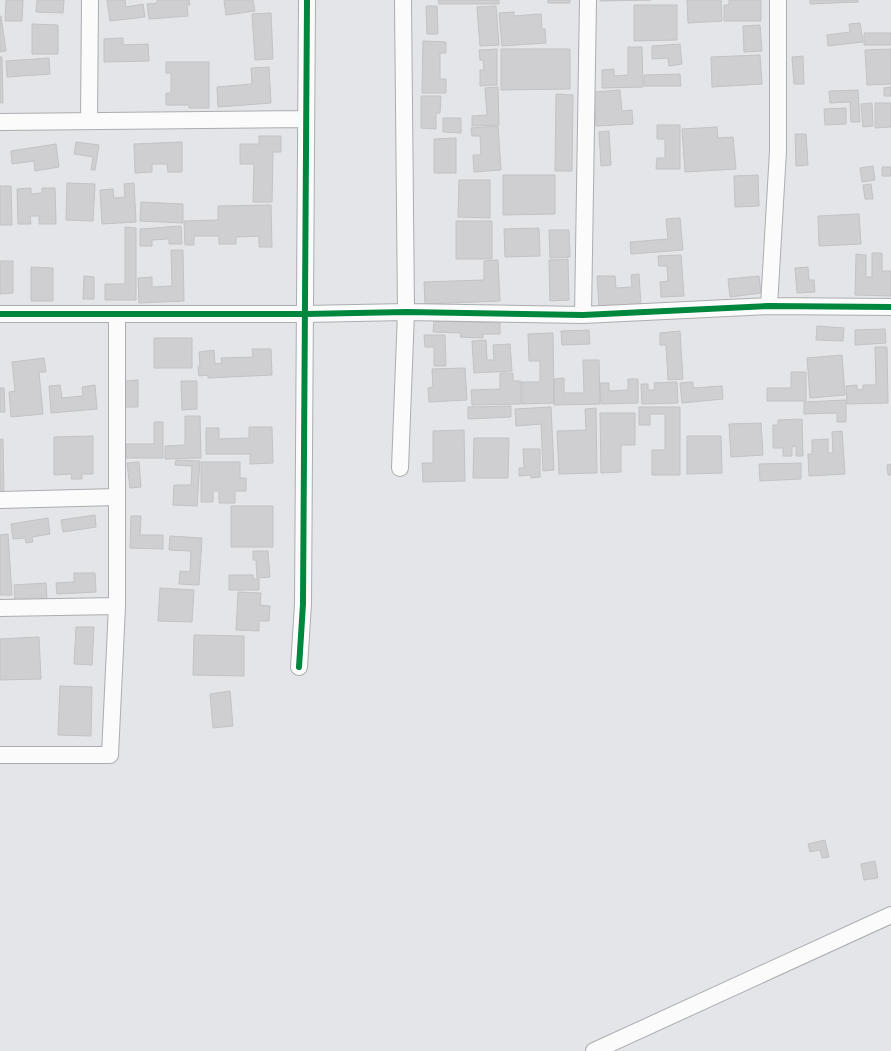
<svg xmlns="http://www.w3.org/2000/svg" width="891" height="1051" viewBox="0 0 891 1051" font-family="Figtree,sans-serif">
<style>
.building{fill:#cfced1;stroke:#c3c2c4}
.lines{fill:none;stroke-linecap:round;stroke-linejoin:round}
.street-casing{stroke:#acadb0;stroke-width:18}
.street{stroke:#fbfbfc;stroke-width:16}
.cycleway-casing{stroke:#fff;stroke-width:8}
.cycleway{stroke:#00873e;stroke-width:6}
</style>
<rect width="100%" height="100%" fill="#e3e5e9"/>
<!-- building -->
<path class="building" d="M6,0H23L22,21H5Z
M37,0H64L63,13L36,12Z
M107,0H125L126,7L143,4L145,17L110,21Z
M157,0H189L190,5H187L188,16L149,19L147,4L157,3Z
M224,0H253L255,11L226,15Z
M438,0H499V4H439Z
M548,0H570V3H548Z
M600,0H651L600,1Z
M687,0H721L722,21L688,23Z
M729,0H761V21H724V5H729Z
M810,0H858V2L810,4Z
M634,5H677V40L634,41Z
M426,6H437L438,34H427Z
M496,6L499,45L480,46L477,7Z
M514,12V16L541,14L542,29H545L546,43L502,46L499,13Z
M271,13L273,59L255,60L252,14Z
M0,16H1L6,51L0,52Z
M860,23L863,42L828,46L827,35L850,32L849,24Z
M32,24L58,25V54H32Z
M760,25L762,51L744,52L743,26Z
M864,33H891V45H864Z
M123,38V45L148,44L149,61L104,62V39Z
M423,41L446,42V53H440V79H446V93H422Z
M680,44L682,64L669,66L668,58L652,59V46Z
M628,47H642L643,87L602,88V70L614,69V76L628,75Z
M497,49V85L480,86V70H484L483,60H480L479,50Z
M501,49H570V89L501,90Z
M891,49V84L867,85L865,50Z
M760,55L762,84L712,87L711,57Z
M803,56L804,84H794L792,57Z
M0,57H2L3,103H0Z
M49,58L50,74L7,77L6,61Z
M166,62H209V108H189V105H166V93H171V73H166Z
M269,67L271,103L218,107L217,87L252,84L251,68Z
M680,74L681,86H644V75Z
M498,87L499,125L472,126V116L487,115L485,88Z
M891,87V96H884V88Z
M620,90L622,111L632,110L633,124L596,126L594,92Z
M858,90L860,122H851L850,102L830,103L829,91Z
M556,94L573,95L572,171H555Z
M421,96H441L440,113H436V129L421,128Z
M872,103L873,126L863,127L861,104Z
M875,103H891V127L875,128Z
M846,108V124L825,125L824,109Z
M443,118H461V133L443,132Z
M657,125H680V169H656L657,158H665V139H657Z
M498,126L501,170L474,172L473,155H481L480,136H472L471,128Z
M717,127L718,138L733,137L736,169L685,172L682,129Z
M609,131L611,165L601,166L599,132Z
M795,134H806L808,165L796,166Z
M259,136H281V152H273L272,202H253L254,164H240V144H259Z
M456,138V173H434V139Z
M76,142L99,145L95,170H91L93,157L74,154Z
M182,142V172H168L167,164H152V172L135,173L134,144Z
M56,144L59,167L35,171L34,161L12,164L11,151Z
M873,166L875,180L862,182L860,168Z
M882,167H891V176H882Z
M503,175H555V214L503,215Z
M758,175L759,206L735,207L734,176Z
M459,180H490V218L458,217Z
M67,183L95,184L93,221L66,220Z
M134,183L136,222L102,224L100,190L113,189L114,198L125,197L124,184Z
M871,184L873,199H865L863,185Z
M0,186H11L12,225H0Z
M31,188V194L42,193V188H55L56,224H39V216H30L31,224H18L17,189Z
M141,202L183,204V223L140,221Z
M271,205L272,247H259V236L236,237V244H219V236H194V245H185L184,221L218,220V206Z
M859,214L861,244L819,246L818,216Z
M680,218L683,250L631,254L630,242L668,239L666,219Z
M456,221H492V259H456Z
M181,226L182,244H169V239L152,240V246H140V229Z
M125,227L136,228V300H105V284H125Z
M539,228L540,256L505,257L504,229Z
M549,230H569L570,257L550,258Z
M171,250H183L184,301L139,303L138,278L152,277V287L172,286Z
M872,253H882V271H891V296L855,295L856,254L866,255V277H872Z
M681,255L684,296L661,297L660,282L668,281L667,266H659L658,256Z
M568,259L569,300L550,301L549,260Z
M498,260L500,301L425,304L424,282L484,280V261Z
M0,261H13V293L0,294Z
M31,267L53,268V301H31Z
M808,267L809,280H814L815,292L797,293L795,268Z
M639,274L641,307L599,309L597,276H615L616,288L632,287L631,275Z
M84,276L94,277V299H83Z
M759,276L761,293L730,297L728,279Z
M434,321L500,323V334H483V338L460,337L461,333L433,332Z
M817,326L844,328L843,341L816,340Z
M885,329L886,343L855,345V330Z
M589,330L590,344L562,345L561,331Z
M680,331L683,379L668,380L666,345H660V333Z
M553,333L554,403L522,404V382H540V361H529L528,334Z
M424,335H445L446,366H434V347H425Z
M154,338H192V368H154Z
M486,340L487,360H494L493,345L510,344L512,371L474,373L472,341Z
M875,347H887L888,403L847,404L846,386L857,385V390L863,389V385H876Z
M252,349H271L272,375L208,378V375L199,376L198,366H200L199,352L214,350L215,364L222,363L221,358L253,357Z
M842,355L845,395L810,398L807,358Z
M44,358L46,372H39L43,414L11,417L9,392L15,391L12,362Z
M583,360H599L600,404L554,405V379L564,378V393H584Z
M465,368L467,400L429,402L428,388L433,387L432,369Z
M791,372H806V401H767V388H791Z
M500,373H513V381H521V404L472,405L471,390L500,389Z
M628,379H638V403L601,404L600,383H609V391L628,390Z
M138,380V407H125V381Z
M181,381H197V409L182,410Z
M677,382L678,403L642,404L641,384H648V390H655L654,383Z
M693,382V388L722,386L723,399L682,403L680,383Z
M60,385L62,398L83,396L82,387L95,385L97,409L51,413L49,386Z
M0,388H4L5,412H0Z
M846,400V422H837V413L804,414V402Z
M511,406V417L468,419V407Z
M551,407L554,470L543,471L541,424L516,426L515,409Z
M639,407H680V475H652V450H665V414H650V425H639Z
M596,408L597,473L559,474L557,431L586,430L585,409Z
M600,413H635V445H621V472L601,473Z
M185,416H200L201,458L165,459V446L185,445Z
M802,419L803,456H796V446L792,447V456H783V448H773V425H778V420Z
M154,422H163V458H126V444H154Z
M761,423L763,455L731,457L729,424Z
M249,427H272L273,463L250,464V454H206V428H219V439L249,438Z
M464,430L465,481L423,482L422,463H433V431Z
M842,431L845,474L809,476L808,454H812V440L828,439V453H833L832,432Z
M93,436V474H82V479H71L72,474L54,475V437Z
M687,436H721L722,473L687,474Z
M474,438H509L508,478H473Z
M0,439H3L4,494H0Z
M523,449H540V477L531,478V475L519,476V468H524Z
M176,460L200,461L197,506L173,505L174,485H191L192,466L175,465Z
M139,462L141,487L130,488L127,463Z
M201,462H240V478H246V491H235V503H219V491H213V502H201Z
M801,463V479L760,481L759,464Z
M891,464V475H888L887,465Z
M231,506H273V547H231Z
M95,515L96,527L63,532L61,520Z
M131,516H141L140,535H163V549L130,548Z
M48,518L50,534L32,537L33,542L26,543L25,538L13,539L11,524Z
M8,534L12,595H0V535Z
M170,536L202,538L199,585L179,584L180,571L190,572L191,551L169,550Z
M253,551H268L270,577L257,578L256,560H253Z
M74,573H95L96,592L57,594L56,583L74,582Z
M229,575H253V579H259V590H229Z
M46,583L47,601L15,603L14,585Z
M160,588L194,590L192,622L158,621Z
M238,592L261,593L260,605L270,606L269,621H259V631L236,630Z
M76,627H94L92,665L74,664Z
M194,635L244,636V676L193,675Z
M39,637L41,679L0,680V639Z
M60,686L92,687L91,736L58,735Z
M230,691L233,726L213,728L210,694Z
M825,840L829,857L822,858L820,850L810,852L808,844Z
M875,861L878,878L864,880L861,864Z"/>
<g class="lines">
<defs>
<path id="street" d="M89,121L90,0
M0,122L306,119
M769,306L778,151V0
M0,314H305L406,312L583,315L769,306L891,307
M583,315L588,0
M400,468L406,312L403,0
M0,500L117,497
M0,608L117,606
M299,667L303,604L307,0
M0,755H110L117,606V314
M594,1051L891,915"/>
</defs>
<!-- street casing -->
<use href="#street" class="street-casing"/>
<!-- street -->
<use href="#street" class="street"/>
<defs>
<path id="cycleway" d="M0,314H305L406,312L583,315L769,306L891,307
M299,667L303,604L307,0"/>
</defs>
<!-- cycleway casing -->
<use href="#cycleway" class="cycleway-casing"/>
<!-- cycleway -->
<use href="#cycleway" class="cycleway"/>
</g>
</svg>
